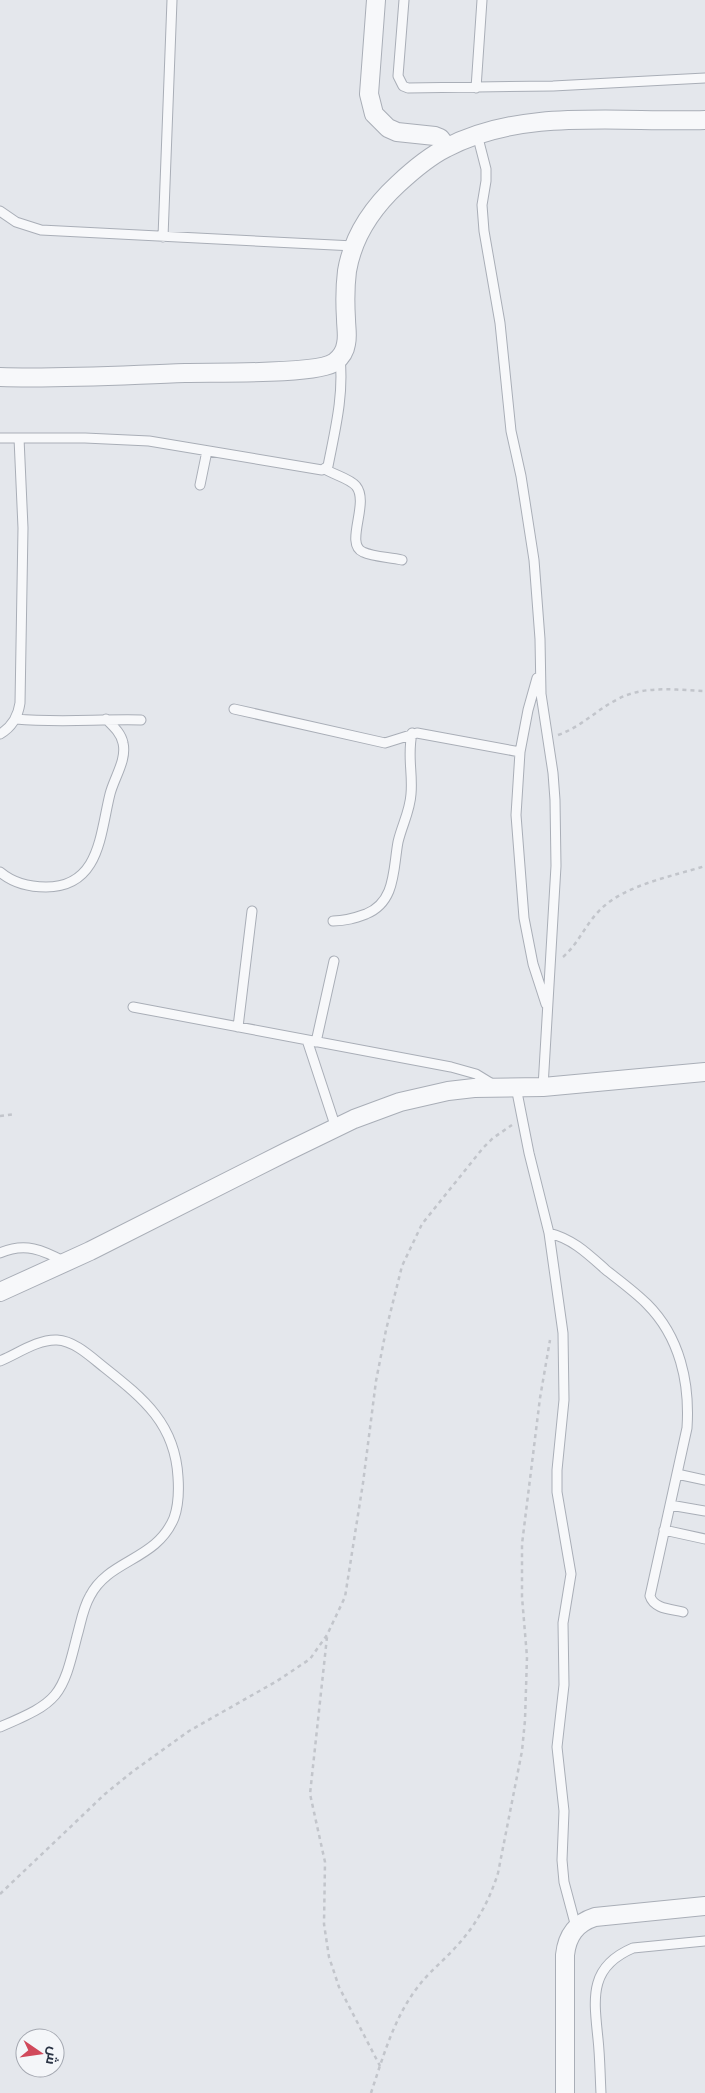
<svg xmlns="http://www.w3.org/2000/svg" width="705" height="2093" viewBox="0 0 705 2093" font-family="Arial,Cairo,sans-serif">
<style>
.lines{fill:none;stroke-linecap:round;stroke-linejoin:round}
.service-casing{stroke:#a9aeb7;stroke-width:11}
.minor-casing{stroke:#a9aeb7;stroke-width:20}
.path{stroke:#c2c5cb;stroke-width:2.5;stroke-dasharray:4 4;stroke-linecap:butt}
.service{stroke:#f7f8fa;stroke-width:9}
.minor{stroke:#f7f8fa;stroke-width:18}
</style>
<rect width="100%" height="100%" fill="#e4e7ec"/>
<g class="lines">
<defs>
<path id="service" d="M404,0L398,76L403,86L408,88L553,86L705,78
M476,88L482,0
M477,134L486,169V181L482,205L484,231L500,323L511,431L521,476L534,560L540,639L541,694L553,773L555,800L556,866L543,1087
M0,211L16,222L41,230L354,246
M163,237L172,0
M0,438H85L149,441L322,470L328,466C335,430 344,395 340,358
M325,469C334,475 349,478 356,486C370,503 344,544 363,552C374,557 389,557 402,560
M200,485L207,451
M537,678L528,710L520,752L516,815L524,918L533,964L546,1004
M234,709L385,743L417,733L520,752
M16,719C57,723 99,719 141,720
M0,734C12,727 18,717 20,703L23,528L19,438
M0,872C13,883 29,887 46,887C100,887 100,834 110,794C114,778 127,760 123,743C121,733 113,726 106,719
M333,921C346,921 355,918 366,914C396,902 393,869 398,842C402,825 410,811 411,794C413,772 407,757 412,733
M133,1007L451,1067L476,1074L494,1085
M238,1027L252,911
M307,1040L336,1128
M316,1042L334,961
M516,1087L529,1153L549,1233L563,1333L564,1400L557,1470V1492L571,1574L563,1623L564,1685L557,1747L564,1811L562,1860L564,1882L576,1927
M549,1233C573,1239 588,1254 606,1270C620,1281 635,1292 647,1304C680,1337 690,1383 687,1428L650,1596C654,1609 671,1609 683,1612
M0,1253C25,1242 43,1250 65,1262
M0,1361C17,1354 38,1339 57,1340C75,1341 91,1357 105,1368C144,1399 175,1424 178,1477C179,1491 179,1504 174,1518C156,1561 109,1559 90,1596C83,1608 81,1622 77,1636C62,1697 59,1702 0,1727
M677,1474L705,1480
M670,1505L705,1511
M664,1530L705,1539
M601,2093C600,2075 600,2057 598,2039C594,1999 588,1967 633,1948L705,1941"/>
<path id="minor" d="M376,0L369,94L374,114L388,128L397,132L435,136L440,138L447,147
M0,377C62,379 124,375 185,373C212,372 318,375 335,362C340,358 345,351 346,344C348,336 346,327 346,319C345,303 345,287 347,271C353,236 372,208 398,184C413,170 428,157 446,148C523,107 622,123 705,120
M0,1292L90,1251L288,1151L354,1119L400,1102L448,1091L474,1088L543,1087L705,1072
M565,2093V1955C567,1936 576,1923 595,1917L705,1906"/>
</defs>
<!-- service casing -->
<use href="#service" class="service-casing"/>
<!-- minor casing -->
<use href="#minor" class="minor-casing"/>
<!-- path -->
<path class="path" d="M558,735C583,726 596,710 618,699C644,685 676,690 705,691
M563,957C579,943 586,923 601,909C625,885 673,876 705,866
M0,1116L15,1114
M327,1637L310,1794L325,1862L324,1924L329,1957L339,1987L380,2066
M0,1894L105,1794L132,1772L189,1731L277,1681L310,1659L327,1635L345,1597L363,1483L376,1381L386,1330L402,1266L422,1224L483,1148L493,1138L512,1125
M371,2093C383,2057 394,2018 417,1988C428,1973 442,1962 454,1949C475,1927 489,1902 498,1873L522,1751L525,1720L527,1657L522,1597V1544L540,1398L550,1340"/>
<!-- service -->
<use href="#service" class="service"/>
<!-- minor -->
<use href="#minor" class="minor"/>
</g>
<!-- north arrow -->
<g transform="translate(40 2053) rotate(103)"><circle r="24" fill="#f4f6f9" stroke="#a4a8b1"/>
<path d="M0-4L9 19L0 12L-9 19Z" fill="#d1495b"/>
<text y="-8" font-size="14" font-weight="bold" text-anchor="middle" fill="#2b3445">ش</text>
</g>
</svg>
